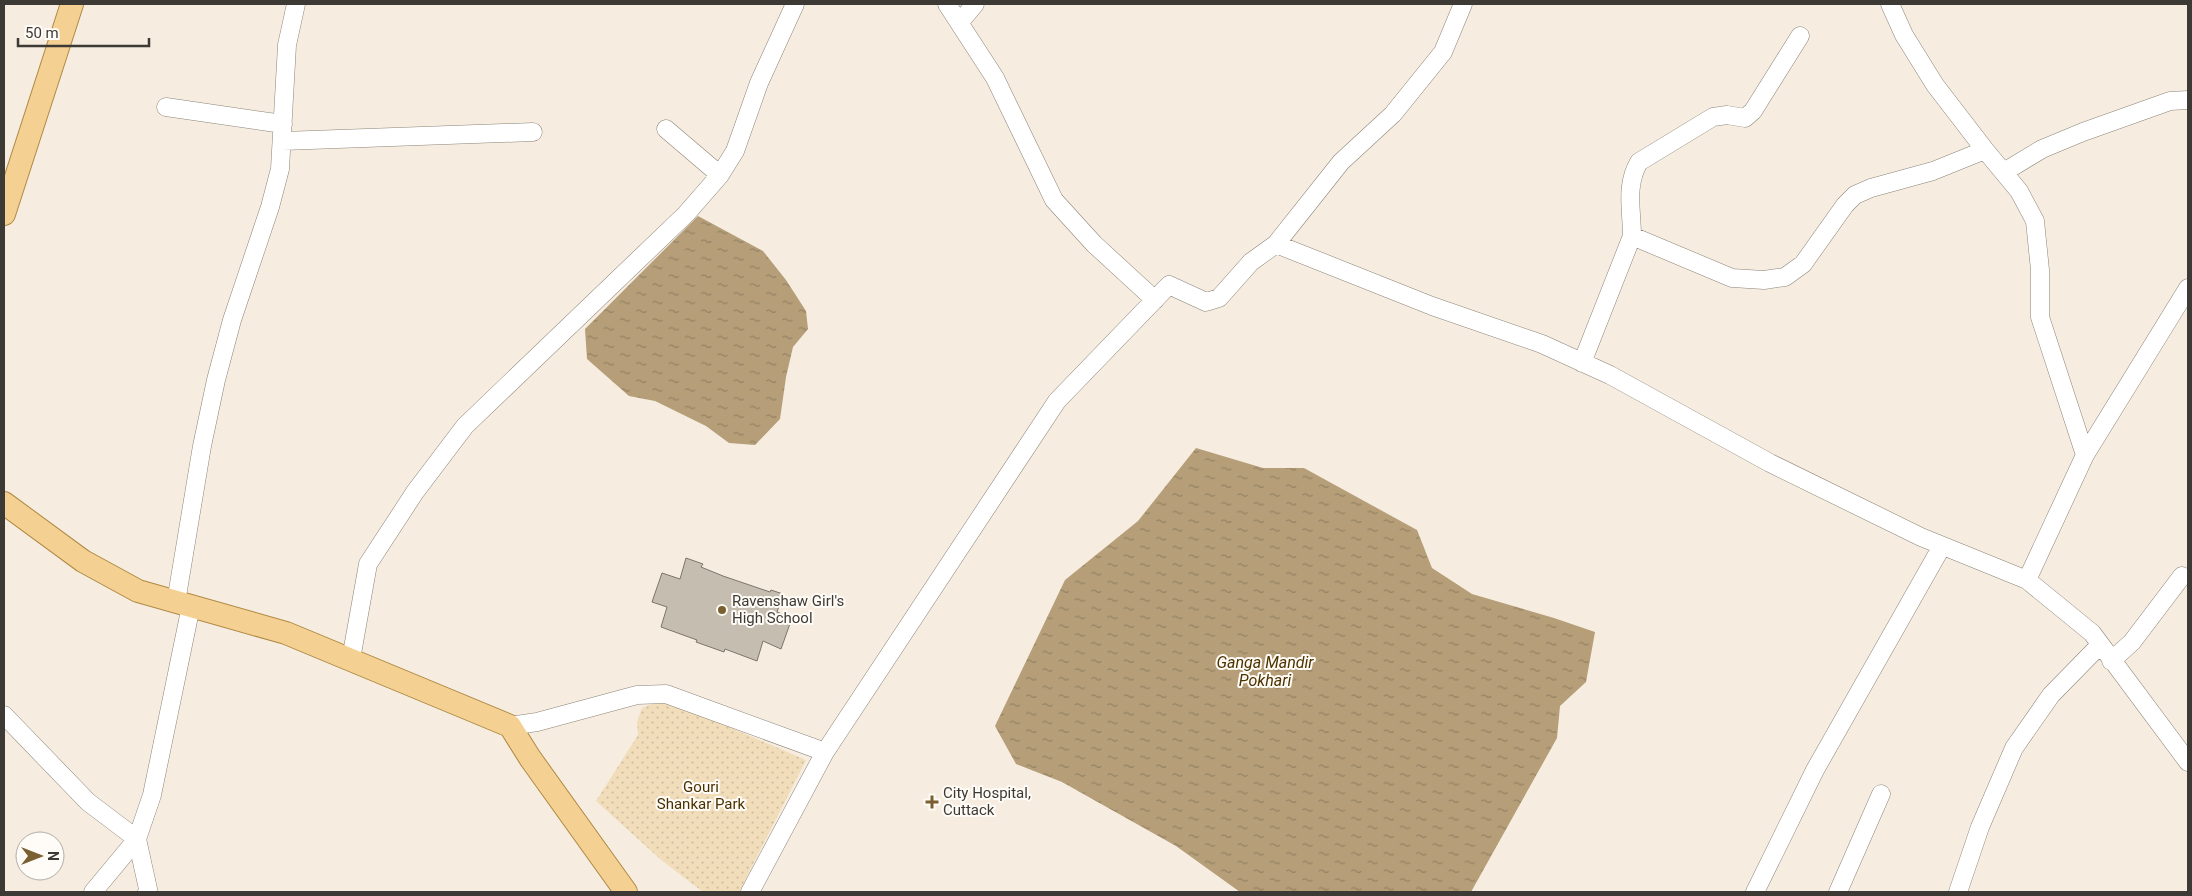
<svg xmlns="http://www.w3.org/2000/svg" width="2192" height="896" viewBox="0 0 2192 896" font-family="Roboto,sans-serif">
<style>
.park{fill:url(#park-dots)}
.water{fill:url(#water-ripples)}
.building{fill:#c5bdb0;stroke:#7d756a}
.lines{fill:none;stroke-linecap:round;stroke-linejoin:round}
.minor-casing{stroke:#8c8478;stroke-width:19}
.major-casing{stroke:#af8943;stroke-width:24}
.minor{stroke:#fff;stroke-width:18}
.major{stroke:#f4d192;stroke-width:22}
.poi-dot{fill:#7a5f31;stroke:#fffbf6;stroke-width:2}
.labels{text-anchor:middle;stroke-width:4;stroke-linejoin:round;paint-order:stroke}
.poi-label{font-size:15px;fill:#3d3a35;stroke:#fffbf6;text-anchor:start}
.park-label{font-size:15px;fill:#493000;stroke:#fffbf6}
.water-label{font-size:16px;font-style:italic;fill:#4c3300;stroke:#fffbf6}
</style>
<defs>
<pattern id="park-dots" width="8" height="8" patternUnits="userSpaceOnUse" patternTransform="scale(1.25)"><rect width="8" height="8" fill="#f2ddbb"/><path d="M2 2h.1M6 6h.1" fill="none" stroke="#d0bea1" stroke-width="1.8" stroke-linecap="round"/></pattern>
<pattern id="water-ripples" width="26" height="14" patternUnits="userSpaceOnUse" patternTransform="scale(1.25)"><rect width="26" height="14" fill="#b59e78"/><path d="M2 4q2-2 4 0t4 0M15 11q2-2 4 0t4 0" fill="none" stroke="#948263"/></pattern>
</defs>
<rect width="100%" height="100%" fill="#f6ede0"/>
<!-- park -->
<path class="park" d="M664,699L806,760L739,892H703L660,859L596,801L638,735L637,722L642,708Z"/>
<!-- water -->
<path class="water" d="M698,216L763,251L786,280L806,311L808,329L793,347L786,377L780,419L755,445L729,443L706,426L655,401L629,396L587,359L585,329Z
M1196,448L1263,468H1304L1417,530L1432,568L1472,594L1554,618L1595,632L1586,682L1560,706L1557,738L1471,892H1240L1176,846L1062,782L1016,764L995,726L1065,580L1138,521Z"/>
<!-- building -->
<path class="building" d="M686,558L703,564L701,567L723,576L770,592L771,590L783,594L777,612L792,618L781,649L763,641L757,661L725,649L724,652L696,642L697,640L661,627L667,607L652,602L662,573L680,579Z"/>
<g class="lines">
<defs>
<path id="minor" d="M947,4L995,78L1054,200L1094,244L1155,300
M1890,4L1904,35L1935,85L1985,150L2019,191L2035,221L2040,270V317L2085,455
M960,22L975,4
M166,107L283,124
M666,129L720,175
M283,141L533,132
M2004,172L2042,149L2083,132L2170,101L2188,100
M1632,236C1632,210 1625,186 1639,162L1713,117L1727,115L1745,118L1753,111L1800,36
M1276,244L1432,306L1542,344L1610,375L1770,463L1921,537L2027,580L2092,633L2188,762
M1582,363L1632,236L1732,278L1764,280L1785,277L1803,264L1845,205L1855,195L1871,188L1933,171L1985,150
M2027,580L2085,455L2188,288
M176,602L202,446L216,380L232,320L270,207L280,169L287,45L296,4
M351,659L368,564L415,492L465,426L686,214L720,175L735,151L759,83L795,4
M2111,661L2132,642L2182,576
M4,715L88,802L137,839L148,889L147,892
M510,726L537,722L637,695L666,694L825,752
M93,892L137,839L152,795L191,606
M750,892L825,752L1057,401L1169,285L1206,302L1219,298L1251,262L1276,244L1341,162L1393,114L1443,52L1463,4
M1755,892L1815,770L1942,546
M1838,892L1881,794
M1958,892L1980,827L2014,748L2051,695L2100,645"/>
<path id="major" d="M4,214L72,4
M4,503L83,561L138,591L286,633L510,726L530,758L626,892"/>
</defs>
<!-- minor casing -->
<use href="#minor" class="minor-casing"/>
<!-- major casing -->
<use href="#major" class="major-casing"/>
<!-- minor -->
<use href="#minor" class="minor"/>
<!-- major -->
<use href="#major" class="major"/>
</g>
<!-- markers -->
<g class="poi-dot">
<circle cx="722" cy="610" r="5"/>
<path d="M929.5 794.5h5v5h5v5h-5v5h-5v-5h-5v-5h5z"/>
</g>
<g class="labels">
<!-- poi labels -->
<g class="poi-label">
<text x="732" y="606">Ravenshaw Girl's<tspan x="732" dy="17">High School</tspan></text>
<text x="943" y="798">City Hospital,<tspan x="943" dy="17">Cuttack</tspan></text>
</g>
<!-- park labels -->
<g class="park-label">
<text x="701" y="792">Gouri<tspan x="701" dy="17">Shankar Park</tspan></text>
</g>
<!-- water labels -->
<g class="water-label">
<text x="1265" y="668">Ganga Mandir<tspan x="1265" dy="18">Pokhari</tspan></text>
</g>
</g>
<!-- border -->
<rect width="2192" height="896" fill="none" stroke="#3d3a35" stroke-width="10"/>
<!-- north arrow -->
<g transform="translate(40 856) rotate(90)"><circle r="24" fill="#fffbf6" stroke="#b1aea9"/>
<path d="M0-4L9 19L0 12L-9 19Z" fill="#7a5f31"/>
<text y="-8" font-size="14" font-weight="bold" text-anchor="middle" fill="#3d3a35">N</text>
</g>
<!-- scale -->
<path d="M18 38v8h131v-8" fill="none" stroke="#3d3a35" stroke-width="2.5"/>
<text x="25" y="38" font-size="15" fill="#3d3a35" stroke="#fffbf6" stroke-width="4" paint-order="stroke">50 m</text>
</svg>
